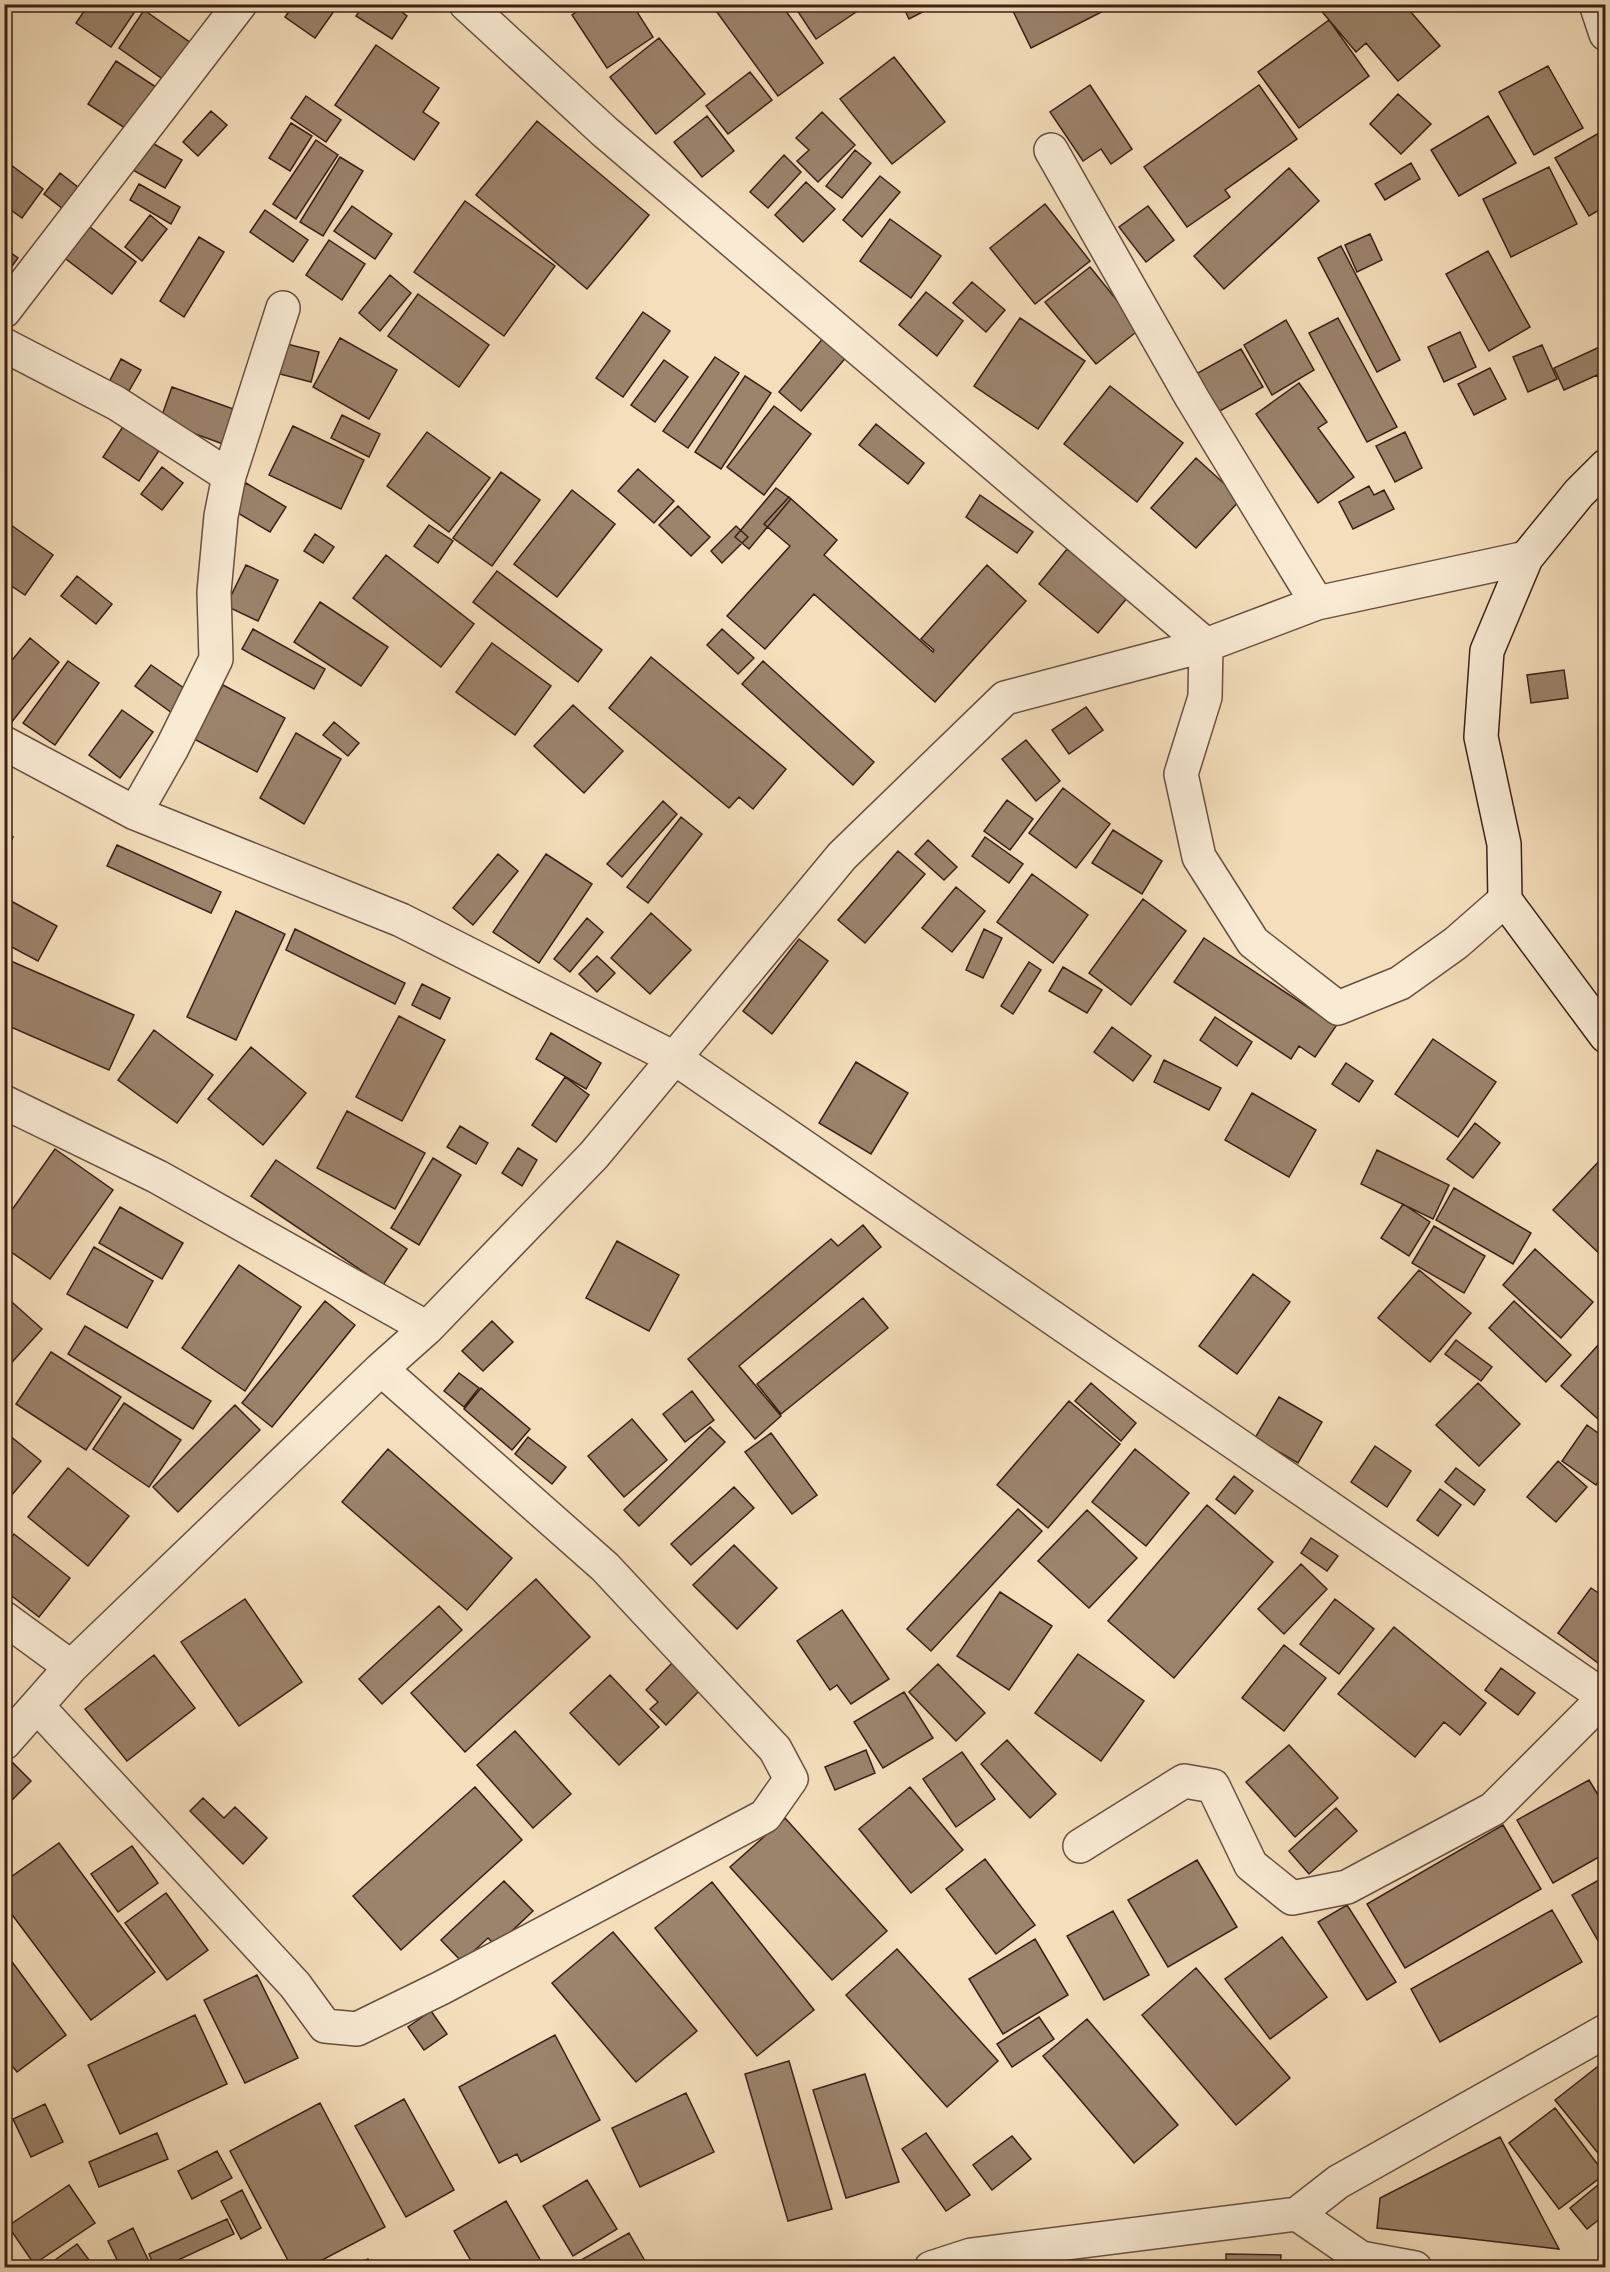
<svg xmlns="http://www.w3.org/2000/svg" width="1610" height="2272" viewBox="0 0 1610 2272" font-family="'Old Standard TT',serif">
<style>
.building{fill:#9b836c;stroke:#3a2017;stroke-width:1.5}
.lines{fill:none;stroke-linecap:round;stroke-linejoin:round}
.minor-casing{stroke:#685040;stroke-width:36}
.secondary-casing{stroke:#3a2017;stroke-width:36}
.minor{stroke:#f8ead3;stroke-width:33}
.secondary{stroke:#f8ead3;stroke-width:33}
</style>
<rect width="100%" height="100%" fill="#f4debb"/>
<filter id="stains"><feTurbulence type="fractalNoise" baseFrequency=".00333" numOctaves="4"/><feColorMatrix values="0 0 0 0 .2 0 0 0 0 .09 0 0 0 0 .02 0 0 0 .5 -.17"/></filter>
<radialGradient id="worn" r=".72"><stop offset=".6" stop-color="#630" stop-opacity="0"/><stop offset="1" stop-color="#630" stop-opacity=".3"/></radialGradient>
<!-- building -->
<path class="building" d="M89,4H140L111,47L76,23Z
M294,4H339L315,38L285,17Z
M364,4H391L407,16L392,39L356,16Z
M588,4H632L653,37L607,68L572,15Z
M711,4H781L823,63L778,96Z
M793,4H856L859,10L816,39Z
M902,4H938L909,19Z
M1016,4H1117L1031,48L1011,7Z
M1324,4H1404L1440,46L1398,81L1366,43L1356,52L1319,8Z
M144,10L191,43L164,80L119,48Z
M1329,20L1369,76L1299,128L1258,72Z
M659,38L705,94L656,134L610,77Z
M376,45L439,88L423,112L439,123L414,160L335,105Z
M894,57L945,122L892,164L840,99Z
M116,61L156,87L128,130L88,104Z
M1548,66L1583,128L1534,155L1499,92Z
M750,72L772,100L728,134L706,106Z
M1090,85L1132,149L1111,164L1101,149L1083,161L1050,112Z
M1259,85L1297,139L1225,190L1230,197L1187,227L1144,167Z
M1398,94L1431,124L1401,154L1370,124Z
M306,96L341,120L326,142L291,118Z
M211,111L227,125L198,156L183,142Z
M822,112L855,145L818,182L797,161L809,150L796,138Z
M707,116L734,151L702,177L674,142Z
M1488,116L1516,163L1459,196L1431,150Z
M537,121L649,215L587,289L476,195Z
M291,123L312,136L290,171L269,158Z
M1606,129V206L1589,216L1555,158Z
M147,140L182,160L165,188L131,169Z
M316,140L338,155L296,219L273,204Z
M855,150L871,163L842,198L826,186Z
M784,155L801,172L768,208L750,192Z
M340,157L363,171L323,236L300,222Z
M7,162L43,189L22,218L4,205V165Z
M1411,163L1420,179L1385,200L1375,184Z
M1549,167L1577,224L1511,257L1483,199Z
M1289,168L1319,201L1224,289L1194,256Z
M60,173L79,188L63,209L44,194Z
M880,176L900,192L862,237L843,220Z
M806,182L835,209L803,242L775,215Z
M139,184L180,207L171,224L130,200Z
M465,201L555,266L504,336L414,272Z
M1045,204L1090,261L1035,304L990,248Z
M352,206L392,234L375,259L334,231Z
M1148,206L1174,240L1146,262L1119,227Z
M265,210L308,240L293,262L250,232Z
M150,215L167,229L142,261L125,247Z
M890,219L941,256L911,298L860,261Z
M86,224L136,262L112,294L62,256Z
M1370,234L1382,260L1357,272L1345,245Z
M199,237L224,252L184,317L160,301Z
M329,240L365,264L342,300L306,275Z
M1341,246L1400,360L1377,372L1318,258Z
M4,248L18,258L4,277Z
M1488,251L1530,327L1489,351L1446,274Z
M1090,267L1140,329L1096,364L1045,302Z
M390,275L411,293L380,331L359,313Z
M972,282L1005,310L986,332L953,303Z
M926,292L963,321L937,356L899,325Z
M418,294L489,345L459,387L388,336Z
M643,312L670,331L623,397L596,378Z
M1020,318L1085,361L1038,429L974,386Z
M1338,318L1397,427L1367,442L1309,333Z
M1286,320L1314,370L1272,395L1244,345Z
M1460,332L1476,367L1444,382L1428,347Z
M824,337L847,356L801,411L779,392Z
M340,338L397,370L369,419L313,387Z
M287,344L319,352L311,382L280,374Z
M1606,344V385L1602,387L1597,375L1564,390L1554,368Z
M1542,345L1557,379L1528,392L1513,357Z
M1241,349L1263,387L1218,412L1196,374Z
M715,357L739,373L688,448L663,431Z
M121,359L141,370L126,396L107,386Z
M664,360L688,377L655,422L631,405Z
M1490,368L1506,399L1474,415L1458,384Z
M745,376L771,393L721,469L695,452Z
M1299,383L1327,422L1318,428L1354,477L1318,503L1256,414Z
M1110,386L1183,443L1137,502L1064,444Z
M172,387L236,410L223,444L160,421Z
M774,406L811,434L764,495L727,467Z
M342,415L380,434L369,457L331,438Z
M128,419L164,443L139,481L103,457Z
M876,424L924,463L908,484L859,445Z
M293,426L364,460L341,509L269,475Z
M427,432L490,478L449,532L387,486Z
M1405,432L1422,468L1395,482L1376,446Z
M1196,458L1241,499L1196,548L1151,508Z
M162,467L183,483L162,510L141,494Z
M638,469L674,501L654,523L618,491Z
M501,472L540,500L492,566L453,538Z
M246,483L286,507L270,532L231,509Z
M1369,486L1374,495L1384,490L1394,509L1353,529L1339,502Z
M776,488L791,499L749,549L735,537Z
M572,490L615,524L557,597L514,564Z
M980,495L1033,532L1017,553L966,517Z
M789,497L837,540L824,555L933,652L934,650L921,639L987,565L1026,601L935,702L814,594L765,649L727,616L790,546L764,524Z
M678,506L710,537L691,556L659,525Z
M4,520L53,555L25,595L4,581Z
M429,525L453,541L438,563L414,546Z
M736,526L748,537L722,563L711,551Z
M315,534L334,547L323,563L304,551Z
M1067,549L1127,598L1098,633L1039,584Z
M386,555L474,624L441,667L353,598Z
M246,565L278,580L258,621L226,606Z
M497,571L602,650L578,682L473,602Z
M77,576L112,604L96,624L61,596Z
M320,602L388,647L361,686L294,642Z
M253,629L325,669L314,689L242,649Z
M722,629L754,658L738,674L707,645Z
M30,638L59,662L11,723L4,718V670Z
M492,643L551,686L515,735L456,692Z
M651,657L786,769L753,809L739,797L729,808L609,708Z
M68,661L99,683L55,745L23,723Z
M763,661L874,762L853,785L742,684Z
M151,665L188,691L172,713L135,686Z
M1564,670L1568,698L1531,703L1527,675Z
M223,685L285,718L257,772L194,739Z
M573,705L623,751L584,793L534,746Z
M1086,707L1103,730L1069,754L1052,730Z
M122,710L153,732L120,778L89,755Z
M334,722L359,743L348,756L323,735Z
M296,733L341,759L304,824L260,798Z
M1026,740L1060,781L1036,801L1002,759Z
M1063,788L1110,824L1076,868L1029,833Z
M1007,800L1033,819L1010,850L984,831Z
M663,801L677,814L622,877L607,864Z
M681,817L702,834L648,903L627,887Z
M1113,830L1162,861L1142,894L1092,863Z
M4,832L13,837L4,854Z
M985,837L1023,864L1009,883L972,856Z
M928,840L957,867L944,880L915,854Z
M117,845L221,892L211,913L107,866Z
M898,851L925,874L865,943L838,920Z
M498,854L518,871L473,925L453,908Z
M546,854L592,884L539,963L493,932Z
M1032,874L1088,915L1053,963L997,922Z
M956,887L985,911L952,952L922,928Z
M1143,899L1186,931L1131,1005L1089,973Z
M11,901L57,926L38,961L4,943V913Z
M236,911L285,934L236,1040L187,1017Z
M651,913L691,950L650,994L611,958Z
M587,918L603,932L570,972L554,959Z
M295,929L405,983L395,1004L286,950Z
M984,929L1002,938L983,978L966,970Z
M1204,938L1336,1026L1315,1057L1299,1046L1291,1059L1174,982Z
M799,939L828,961L772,1034L743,1011Z
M597,956L615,973L597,992L579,974Z
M4,958L134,1015L109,1070L4,1024Z
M1029,962L1041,970L1013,1014L1001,1006Z
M1063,967L1102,990L1087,1013L1049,991Z
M422,984L450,998L440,1019L412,1005Z
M399,1016L445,1040L402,1121L356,1097Z
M1215,1017L1252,1042L1237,1066L1200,1040Z
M1112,1027L1151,1056L1133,1081L1094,1052Z
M154,1030L213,1075L177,1123L118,1080Z
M551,1033L601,1063L586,1089L536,1059Z
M1433,1039L1496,1082L1458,1137L1395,1094Z
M251,1047L306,1093L263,1145L208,1099Z
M1164,1060L1221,1088L1209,1110L1154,1082Z
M856,1062L908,1093L871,1154L819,1123Z
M1346,1063L1373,1081L1359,1102L1332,1084Z
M565,1077L589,1095L556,1142L532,1125Z
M1252,1093L1316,1130L1289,1177L1225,1140Z
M347,1111L425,1153L395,1209L317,1168Z
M1475,1123L1500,1143L1473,1178L1447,1159Z
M460,1126L488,1143L476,1164L447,1147Z
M518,1148L537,1160L522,1186L502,1173Z
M55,1149L113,1190L50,1279L4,1247V1221Z
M1377,1150L1449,1185L1433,1219L1361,1184Z
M1606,1154V1252L1602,1256L1553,1210Z
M433,1158L461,1175L419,1245L391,1228Z
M276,1160L407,1249L383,1285L251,1196Z
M1454,1188L1531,1233L1513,1264L1436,1220Z
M1403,1204L1430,1222L1409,1256L1381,1238Z
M120,1207L183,1243L162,1279L99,1243Z
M863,1225L881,1247L739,1366L781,1416L755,1439L688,1359L831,1239L838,1246Z
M1434,1226L1485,1256L1464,1293L1412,1263Z
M617,1241L679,1275L649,1331L586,1298Z
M94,1247L153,1281L127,1328L67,1294Z
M1535,1249L1593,1302L1561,1338L1503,1285Z
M239,1265L301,1307L245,1391L182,1348Z
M1419,1270L1471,1313L1430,1362L1378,1318Z
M1253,1274L1290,1302L1237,1374L1199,1346Z
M4,1295L42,1329L4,1371Z
M863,1298L888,1328L781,1414L757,1384Z
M325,1301L355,1325L272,1427L242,1403Z
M1514,1301L1571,1355L1546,1382L1489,1328Z
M492,1321L513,1342L483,1371L462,1351Z
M85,1326L211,1401L193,1429L68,1354Z
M1456,1340L1492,1367L1481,1381L1445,1354Z
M1600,1343L1606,1348V1426L1561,1386Z
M51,1352L121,1397L86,1450L16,1404Z
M459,1373L479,1388L464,1407L444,1391Z
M1091,1383L1136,1423L1121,1441L1075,1401Z
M1478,1383L1520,1424L1479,1466L1436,1425Z
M481,1388L530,1429L512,1450L464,1409Z
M692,1391L714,1420L685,1442L663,1414Z
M1279,1397L1322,1422L1298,1463L1255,1438Z
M1069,1401L1120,1444L1048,1528L997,1485Z
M124,1403L181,1440L149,1487L93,1449Z
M235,1405L260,1430L178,1512L153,1487Z
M632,1419L667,1460L624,1497L588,1456Z
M1587,1425L1606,1439V1471L1596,1485L1562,1461Z
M710,1427L725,1442L639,1526L624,1510Z
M4,1431L41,1461L4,1504Z
M771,1433L817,1495L792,1514L745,1452Z
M528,1437L566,1467L552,1484L515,1454Z
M1375,1446L1411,1471L1387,1507L1351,1482Z
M388,1449L512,1558L467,1610L342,1502Z
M1135,1449L1189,1493L1146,1546L1092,1502Z
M1558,1461L1587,1487L1556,1522L1527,1497Z
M68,1468L129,1516L88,1566L28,1517Z
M1456,1468L1485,1490L1474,1505L1445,1482Z
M1234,1476L1253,1491L1235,1514L1216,1499Z
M734,1487L754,1508L691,1565L671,1544Z
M1440,1489L1461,1505L1438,1536L1417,1520Z
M1207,1505L1273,1562L1174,1678L1108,1621Z
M1018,1509L1042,1531L931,1651L907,1629Z
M1087,1510L1137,1558L1089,1608L1038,1561Z
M14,1534L70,1578L39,1617L4,1590V1546Z
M1311,1538L1338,1556L1327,1571L1301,1553Z
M734,1545L777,1588L737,1629L693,1585Z
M1301,1564L1327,1589L1284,1634L1258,1609Z
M536,1579L590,1637L465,1752L411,1693Z
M1591,1588L1606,1598V1669L1558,1633Z
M1000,1592L1052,1626L1009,1690L957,1656Z
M245,1599L302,1682L239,1726L181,1642Z
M1335,1599L1374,1629L1339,1674L1300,1644Z
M439,1606L462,1630L382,1704L359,1679Z
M842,1610L889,1679L851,1704L837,1685L830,1690L797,1641Z
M1394,1627L1486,1703L1460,1735L1444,1722L1415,1757L1338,1694Z
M1284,1645L1326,1678L1284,1731L1242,1698Z
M1078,1654L1144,1701L1101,1761L1035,1713Z
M154,1655L195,1708L127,1761L85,1709Z
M673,1662L701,1689L666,1725L650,1709L658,1702L646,1690Z
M938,1664L985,1713L956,1741L909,1692Z
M1501,1668L1535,1693L1518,1715L1485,1690Z
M610,1675L659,1727L619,1765L570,1713Z
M904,1692L933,1738L883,1768L854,1722Z
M515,1731L571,1794L533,1828L477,1765Z
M1007,1740L1056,1794L1030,1818L981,1764Z
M1289,1745L1338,1798L1295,1837L1246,1782Z
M866,1750L875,1773L835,1790L825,1767Z
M962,1752L995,1799L956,1827L923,1779Z
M11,1761L31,1781L4,1808V1768Z
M1589,1780L1606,1808V1853L1553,1883L1517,1820Z
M475,1787L522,1840L401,1950L353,1896Z
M910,1787L963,1850L911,1893L859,1829Z
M203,1798L224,1818L235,1807L267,1838L243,1864L190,1811Z
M1336,1808L1357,1831L1309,1874L1289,1851Z
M785,1818L887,1931L832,1980L730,1867Z
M1503,1825L1541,1889L1405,1968L1367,1904Z
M59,1843L155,1972L91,2020L4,1904V1882Z
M132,1846L158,1883L118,1912L91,1874Z
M985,1859L1035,1925L996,1954L946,1889Z
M1197,1860L1237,1927L1168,1967L1128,1900Z
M1606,1876V1952L1605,1953L1572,1895Z
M504,1881L533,1911L496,1946L488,1938L462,1962L441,1940Z
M712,1882L814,2010L757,2056L655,1928Z
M166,1893L208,1950L167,1980L125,1923Z
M1347,1905L1396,1982L1367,2000L1318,1922Z
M1552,1910L1582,1962L1440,2042L1411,1989Z
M1113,1911L1149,1975L1104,2000L1067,1936Z
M613,1932L697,2031L636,2082L552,1983Z
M1282,1937L1327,1997L1270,2039L1225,1979Z
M1035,1939L1068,1995L1003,2034L969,1979Z
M897,1949L998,2061L947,2107L846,1995Z
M4,1951L66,2035L17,2072L4,2056Z
M1196,1968L1290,2078L1236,2125L1142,2015Z
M257,1975L298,2058L245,2083L204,2000Z
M431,2011L447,2034L424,2050L408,2027Z
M195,2015L227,2084L120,2134L88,2065Z
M1039,2017L1054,2039L1012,2067L997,2044Z
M1087,2019L1178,2125L1134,2163L1043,2056Z
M555,2035L600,2120L521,2162L517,2154L499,2163L459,2087Z
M1606,2060V2163L1555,2100Z
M789,2061L832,2209L788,2221L745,2074Z
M865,2074L899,2182L846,2198L813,2090Z
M686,2093L714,2152L640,2187L612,2128Z
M404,2099L454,2190L406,2217L355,2126Z
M320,2103L385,2227L307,2268H292L230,2151Z
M45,2104L63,2142L31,2157L13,2119Z
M1555,2108L1605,2174L1559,2209L1509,2143Z
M157,2133L168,2159L99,2187L89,2162Z
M926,2133L970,2195L946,2211L902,2149Z
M1012,2136L1031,2159L992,2190L973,2165Z
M1500,2137L1559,2249L1377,2228L1380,2198Z
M217,2151L232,2178L192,2199L178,2171Z
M587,2180L617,2229L573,2256L543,2206Z
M1604,2180L1606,2182V2214L1587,2229L1570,2208Z
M69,2185L95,2223L34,2264L8,2226Z
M242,2190L261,2228L241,2239L221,2201Z
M506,2201L545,2268H475L454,2231Z
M227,2219L234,2234L161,2268H155L149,2254Z
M133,2228L152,2268H121L108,2241Z
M629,2233L649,2268H576L574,2264Z
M77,2244L95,2268H44Z
M1226,2254L1281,2255L1280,2268H1226Z
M368,2259L372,2268H349Z"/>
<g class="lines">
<defs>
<path id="minor" d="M466,4L605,132L1206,645
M1596,4L1606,34
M1051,150L1192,398L1317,603
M4,311L240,4
M4,345L116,403L229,476
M1206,645L1205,697L1181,774L1199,857L1253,942L1338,1008L1400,983L1456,943L1505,900
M4,743L135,813L401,920L676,1059L1606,1698
M135,813L172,748L216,659L214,592L221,516L229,476L283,308
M4,1102L158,1177L427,1328
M4,1618L71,1667
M38,1707L295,1985L325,2026L357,2029L441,1988L765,1816L791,1779L775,1749L605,1567L381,1369
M4,1743L71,1667L381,1369L427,1328L594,1155L842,856L1005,698L1206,645L1317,603L1526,558
M1080,1846L1184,1781L1213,1786L1251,1865L1292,1898L1347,1887L1493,1809L1605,1697
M1297,2214L1361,2258L1415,2268
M931,2268L971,2255L1297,2214L1338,2182L1606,2031"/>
<path id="secondary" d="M1606,466L1579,493L1526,558L1487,651L1481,737L1504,844L1505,900L1606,1036"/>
</defs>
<!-- minor casing -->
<use href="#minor" class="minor-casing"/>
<!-- secondary casing -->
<use href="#secondary" class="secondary-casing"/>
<!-- minor -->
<use href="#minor" class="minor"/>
<!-- secondary -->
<use href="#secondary" class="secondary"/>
</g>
<!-- margin -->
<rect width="1610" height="2272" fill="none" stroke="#f4debb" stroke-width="24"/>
<rect x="6" y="6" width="1598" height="2260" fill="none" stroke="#3a2017" stroke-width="3"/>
<rect x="12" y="12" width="1586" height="2248" fill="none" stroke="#3a2017" stroke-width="1.5"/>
<rect width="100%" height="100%" filter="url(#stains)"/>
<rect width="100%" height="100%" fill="url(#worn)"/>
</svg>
